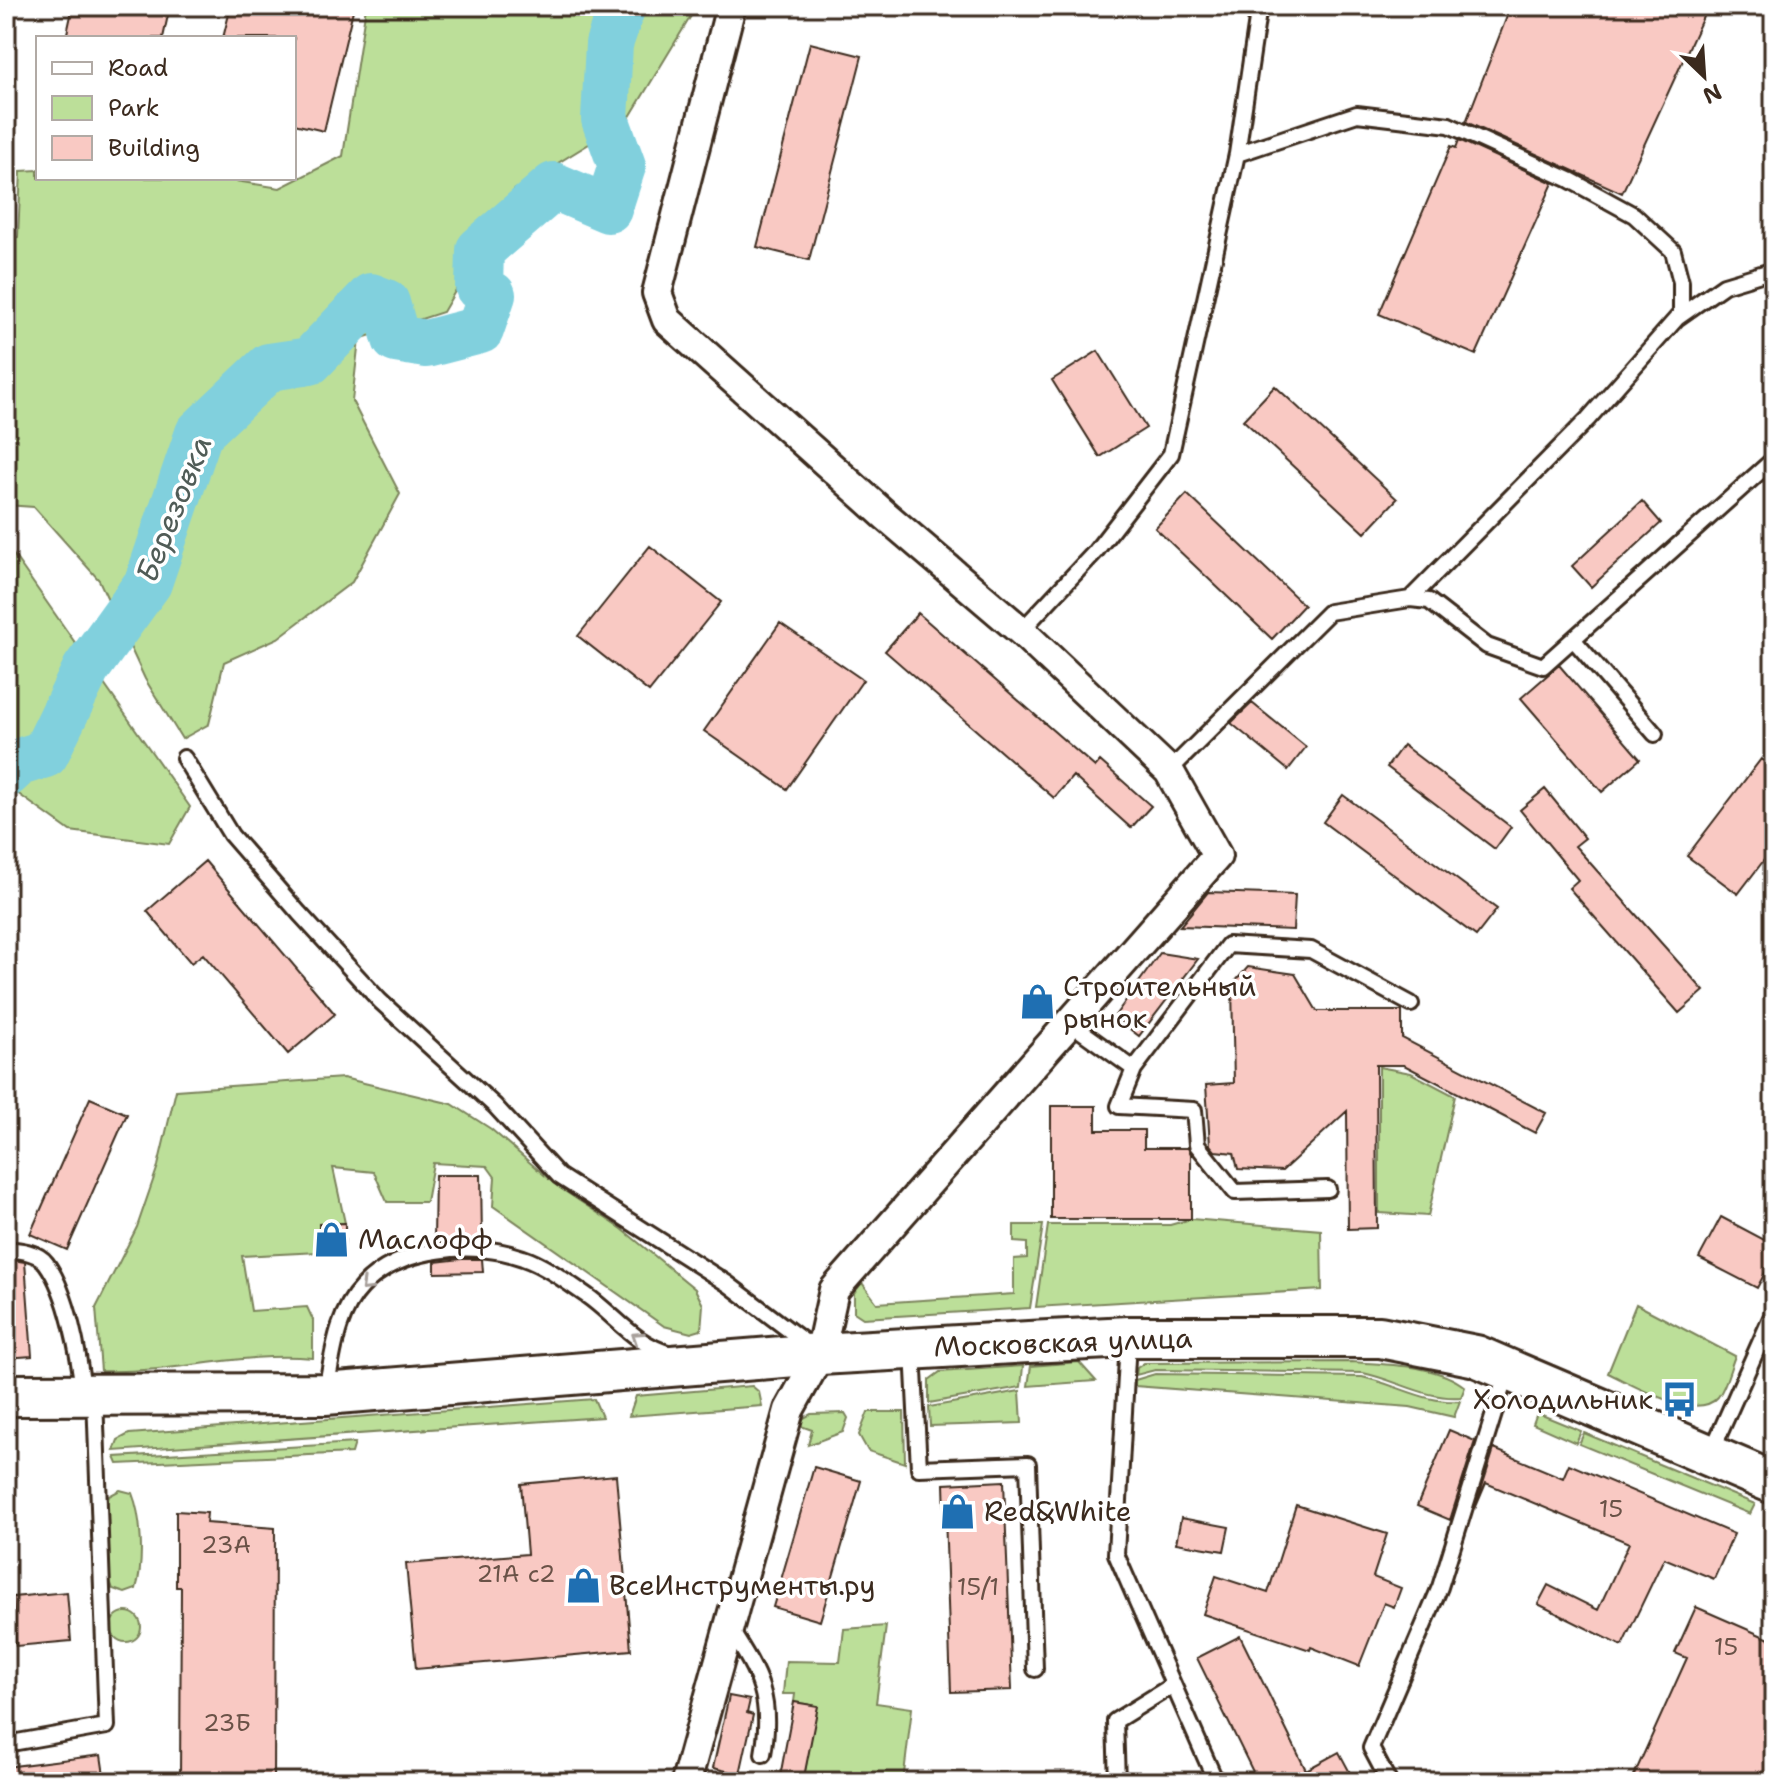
<svg xmlns="http://www.w3.org/2000/svg" width="1780" height="1788" viewBox="0 0 1780 1788" font-family="'Shantell Sans',sans-serif">
<style>
.green{fill:#bcdf99;stroke:#7c845c;stroke-width:2}
.lines{fill:none;stroke-linecap:round;stroke-linejoin:round}
.river{stroke:#81d0dd;stroke-width:48}
.building{fill:#f9c9c3;stroke:#3b2a1e;stroke-width:2}
.service-casing{stroke:#3b2a1e;stroke-width:20}
.minor-casing{stroke:#3b2a1e;stroke-width:34}
.secondary-casing{stroke:#3b2a1e;stroke-width:46}
.service{stroke:#fff;stroke-width:14}
.minor{stroke:#fff;stroke-width:28}
.secondary{stroke:#fff;stroke-width:40}
.oneway{stroke:#a79f9a}
.labels{text-anchor:middle;stroke-width:7;stroke-linejoin:round;paint-order:stroke}
.number-label{font-size:24px;fill:#6a5247}
.poi-label{font-size:28px;fill:#3b2a1e;stroke:#fff;text-anchor:start}
.street-label{font-size:28px;fill:#3b2a1e;stroke:#fff}
.water-label{font-size:30px;font-style:italic;fill:#505c57;stroke:#fff}
</style>
<rect width="100%" height="100%" fill="#fff"/>
<filter id="ink" filterUnits="userSpaceOnUse"><feTurbulence type="fractalNoise" baseFrequency=".0125" numOctaves="2"/><feDisplacementMap in="SourceGraphic" scale="16" xChannelSelector="R" yChannelSelector="G"/><feConvolveMatrix kernelMatrix="1 2 1 2 8 2 1 2 1" color-interpolation-filters="sRGB"/></filter>
<g filter="url(#ink)">
<!-- green -->
<path class="green" d="M366,6H697L628,120L514,190L443,312L359,339L352,401L400,494L352,582L278,638L224,662L209,724L182,739L145,679L99,580L34,507L6,505V240L18,237L21,171L38,170V178H217L280,188L343,156Z
M6,544L190,807L169,844L70,831L6,785Z
M1379,1067L1411,1073L1455,1096L1428,1216L1379,1213Z
M343,1078L452,1104L491,1129L557,1186L622,1229L695,1289L703,1305L701,1330L691,1333L664,1326L493,1206L495,1177L487,1166L433,1163L426,1202H387L374,1172L333,1168L345,1223L319,1224V1252L242,1256L251,1311L307,1307L313,1320V1358C242,1351 173,1374 101,1371L96,1308L137,1227L158,1166L176,1090Z
M1191,1219L1321,1230L1322,1290L1036,1307L1048,1225H1170Z
M1014,1225H1043L1030,1308L863,1318L854,1312V1293L862,1283L877,1303L1014,1294V1259L1027,1258V1243L1014,1242Z
M1636,1304L1735,1356C1730,1368 1726,1387 1718,1397C1696,1423 1632,1384 1608,1373Z
M1079,1362L1096,1381L1028,1386L1031,1366Z
M1352,1362C1387,1365 1437,1364 1465,1387L1461,1397C1427,1400 1397,1380 1363,1373L1155,1370L1136,1375L1137,1368L1144,1363Z
M1023,1366L1021,1387L929,1403V1380L940,1372Z
M1155,1374L1362,1377C1396,1384 1426,1404 1460,1401L1454,1417L1410,1407L1135,1386V1380Z
M752,1386L759,1392L762,1406L629,1416L636,1396Z
M1020,1391L1022,1423L930,1426L929,1407Z
M594,1399L602,1417L114,1451L118,1440L129,1434Z
M868,1412H904L905,1463L868,1451L859,1435Z
M845,1413L848,1418L843,1432L808,1445L812,1430L798,1425L800,1420L811,1414Z
M1537,1413L1581,1431L1576,1443L1533,1424Z
M1584,1433L1755,1504L1750,1514L1579,1444Z
M355,1443L352,1453L118,1464L115,1457Z
M120,1490L132,1493C142,1518 144,1563 136,1589L125,1593L113,1589L109,1578L106,1506L109,1496Z
M111 1627a15 15 0 1 1 30 0a15 15 0 1 1-30 0Z
M886,1626L876,1703L912,1708L903,1782H803L817,1706L794,1702L795,1694H783L786,1661L840,1662L844,1629Z"/>
<g class="lines">
<!-- river -->
<path class="river" d="M6,774L19,762L45,754L86,669L148,583L199,433L269,367L310,361L371,297L386,303L396,339L426,344L480,330L492,295L479,287L480,250L554,186L608,209L622,166L605,119L609,44L622,6"/>
</g>
<!-- building -->
<path class="building" d="M73,6H170L163,38H66Z
M231,6H354L324,131L294,124V38H223Z
M1511,6H1708L1622,193L1466,122Z
M810,43L862,56L809,260L757,247Z
M1459,140L1553,183L1476,355L1379,314L1451,146L1456,148Z
M1098,351L1146,428L1100,457L1052,380Z
M1275,386L1397,499L1365,533L1243,420Z
M1187,494L1304,605L1272,639L1155,528Z
M1642,501L1661,523L1591,587L1572,566Z
M650,546L721,602L649,692L578,636Z
M918,613L1095,767L1100,761L1151,806L1131,828L1073,776L1054,798L885,651Z
M780,623L863,680L787,789L704,731Z
M1559,665L1640,759L1602,792L1521,698Z
M1252,703L1306,747L1288,770L1231,723Z
M1403,745L1511,827L1495,849L1387,767Z
M1761,759L1774,769V847L1738,894L1687,856Z
M1545,789L1585,838L1575,846L1704,991L1679,1013L1569,888L1578,880L1520,810Z
M1343,795L1497,909L1476,936L1323,822Z
M205,861L335,1014L288,1054L203,954L191,963L147,911Z
M1208,892L1295,895L1293,930L1180,926Z
M1160,953L1198,959L1139,1036L1114,1017Z
M1248,967L1295,974L1317,1011H1402V1038L1546,1113L1535,1133L1404,1065H1376L1377,1228L1348,1229L1347,1111L1282,1171L1238,1169L1234,1153L1215,1151L1210,1145L1206,1085L1234,1083L1232,985Z
M90,1098L127,1114L67,1250L30,1234Z
M1051,1106H1096V1130H1144V1148H1188L1191,1154V1219H1051Z
M435,1175H481L482,1239L434,1241Z
M1721,1217L1774,1245V1256L1757,1288L1699,1258Z
M345,1223V1252H319V1224Z
M6,1259L25,1262L32,1356L6,1358Z
M461,1259H482L483,1272L435,1273V1262Z
M1449,1430L1475,1441L1450,1520L1417,1506Z
M1494,1449L1563,1478L1569,1464L1734,1534L1714,1579L1664,1558L1622,1646L1538,1604L1548,1585L1598,1610L1629,1543L1486,1483L1475,1509Z
M814,1467L861,1481L820,1621L773,1607Z
M616,1475L631,1650L416,1669L406,1564L527,1554L521,1484Z
M1004,1481L1012,1690L951,1692L944,1484Z
M1296,1505L1387,1534L1373,1577L1401,1588L1394,1607L1384,1603L1359,1666L1311,1647L1310,1650L1203,1614L1216,1576L1268,1593Z
M176,1511L207,1513L206,1523L275,1528L274,1782H180L181,1587H176Z
M1181,1518L1229,1527L1224,1551L1176,1543Z
M67,1592L71,1641L16,1646L13,1597Z
M1696,1607L1774,1641V1782H1631L1687,1658L1675,1653Z
M1240,1636L1306,1770L1339,1752L1355,1782H1258L1197,1658Z
M729,1696L750,1700L747,1713L753,1715L740,1774L713,1768Z
M794,1702L818,1706L803,1782H779Z
M101,1755L105,1782H6V1767Z"/>
<g class="lines">
<defs>
<path id="service" d="M1237,154L1259,6
M1410,599L1588,419L1677,318L1724,285L1774,270
M1021,631L1095,552L1171,454L1237,154L1357,114L1449,125L1570,180L1634,215L1673,251L1681,282V315
M1573,639L1655,734
M184,758L231,835L299,913L380,1001L495,1106L559,1176L728,1284L810,1346
M1169,771L1329,612L1410,599L1429,601L1487,646L1543,666L1774,459
M1070,1023L1134,1069L1228,945L1311,950L1411,1004
M1134,1069L1119,1106L1194,1110L1197,1145L1235,1192L1328,1189
M6,1249C19,1250 38,1252 46,1263C68,1293 79,1355 83,1391
M1128,1341L1116,1554L1216,1782
M913,1351L919,1468L1028,1464L1035,1669
M326,1390C333,1355 336,1314 362,1287C399,1247 474,1240 523,1258C544,1265 567,1282 586,1295C615,1315 635,1345 671,1354
M1710,1455L1774,1311
M730,1629C760,1675 773,1699 763,1754
M6,1744L107,1726L95,1397
M1117,1782L1115,1721L1173,1685
M1389,1782L1371,1748L1440,1587L1507,1372"/>
<path id="minor" d="M686,1782L789,1410L820,1354L834,1290L1217,856L1169,771L1021,631L886,516L667,320L657,293L731,6"/>
<path id="secondary" d="M6,1395L325,1394L820,1354L1029,1342L1129,1337H1380L1476,1356L1774,1483"/>
</defs>
<!-- service casing -->
<use href="#service" class="service-casing"/>
<!-- minor casing -->
<use href="#minor" class="minor-casing"/>
<!-- secondary casing -->
<use href="#secondary" class="secondary-casing"/>
<!-- service -->
<use href="#service" class="service"/>
<!-- minor -->
<use href="#minor" class="minor"/>
<!-- secondary -->
<use href="#secondary" class="secondary"/>
</g>
<!-- one-way arrows -->
<defs><path id="oneway-chevron" d="M-2-3.5L2.5 0L-2 3.5" fill="none" stroke-width="1.6" stroke-linecap="round" stroke-linejoin="round" transform="scale(2)"/></defs>
<g class="oneway">
<use href="#oneway-chevron" transform="translate(366 1286) rotate(136)"/>
<use href="#oneway-chevron" transform="translate(637 1337) rotate(-147)"/>
</g>
</g>
<!-- icons -->
<defs>
<symbol id="shop-bare" viewBox="-9 -9 18 18"><path d="M-5-2.5h2.3a2.7 3.5 0 0 1 5.4 0H5L5.5 6h-11ZM-1.5-2.5h3a1.5 2.3 0 0 0-3 0Z" fill="#1f6fb2" stroke="#fff" stroke-width="2.5" paint-order="stroke"/></symbol>
<symbol id="bus-bare" viewBox="-9 -9 18 18"><path d="M-5-6H5V4H4V6H2V4H-2V6H-4V4H-5ZM-3.5-4V0h7V-4ZM-3.5 1.2v1.5H-2V1.2ZM2 1.2v1.5H3.5V1.2Z" fill="#1f6fb2" stroke="#fff" stroke-width="2.5" paint-order="stroke"/></symbol>
</defs>
<g fill-rule="evenodd">
<use href="#shop-bare" x="1012" y="976" width="51" height="51"/>
<use href="#shop-bare" x="306" y="1214" width="51" height="51"/>
<use href="#bus-bare" x="1654" y="1374" width="51" height="51"/>
<use href="#shop-bare" x="932" y="1486" width="51" height="51"/>
<use href="#shop-bare" x="558" y="1560" width="51" height="51"/>
</g>
<g class="labels">
<!-- number labels -->
<g class="number-label">
<text x="1611" y="1517">15</text>
<text x="226" y="1553">23А</text>
<text x="516" y="1582">21А с2</text>
<text x="978" y="1595">15/1</text>
<text x="1726" y="1655">15</text>
<text x="227" y="1731">23Б</text>
</g>
<!-- poi labels -->
<g class="poi-label">
<text x="1063" y="996">Строительный<tspan x="1063" dy="32">рынок</tspan></text>
<text x="358" y="1249">Маслофф</text>
<text x="1653" y="1409" text-anchor="end">Холодильник</text>
<text x="984" y="1521">Red&amp;White</text>
<text x="609" y="1595">ВсеИнструменты.ру</text>
</g>
<!-- street labels -->
<g class="street-label">
<text transform="translate(1063 1342) rotate(-2)" y="10">Московская улица</text>
</g>
<!-- water labels -->
<g class="water-label">
<text transform="translate(174 509) rotate(-68)" y="10">Березовка</text>
</g>
</g>
<!-- margin -->
<rect width="1780" height="1788" fill="none" stroke="#fff" stroke-width="32"/>
<rect x="16" y="16" width="1748" height="1756" fill="none" stroke="#3b2a1e" stroke-width="3" filter="url(#ink)"/>
<!-- legend -->
<rect x="36" y="36" width="260" height="144" fill="#ffffff" stroke="#b1aaa5" stroke-width="2"/>
<rect x="52" y="62" width="40" height="12" fill="#ffffff" stroke="#b1aaa5" stroke-width="2"/>
<text x="108" y="76" font-size="24" fill="#3b2a1e">Road</text>
<rect x="52" y="96" width="40" height="24" fill="#bcdf99" stroke="#b1aaa5" stroke-width="2"/>
<text x="108" y="116" font-size="24" fill="#3b2a1e">Park</text>
<rect x="52" y="136" width="40" height="24" fill="#f9c9c3" stroke="#b1aaa5" stroke-width="2"/>
<text x="108" y="156" font-size="24" fill="#3b2a1e">Building</text>
<!-- north arrow -->
<g transform="translate(1704 76) rotate(155)" stroke="#ffffff" stroke-width="6" paint-order="stroke">
<path d="M0-6L14 30L0 20L-14 30Z" fill="#3b2a1e"/>
<text y="-12" font-size="22" font-weight="bold" text-anchor="middle" fill="#3b2a1e">N</text>
</g>
</svg>
